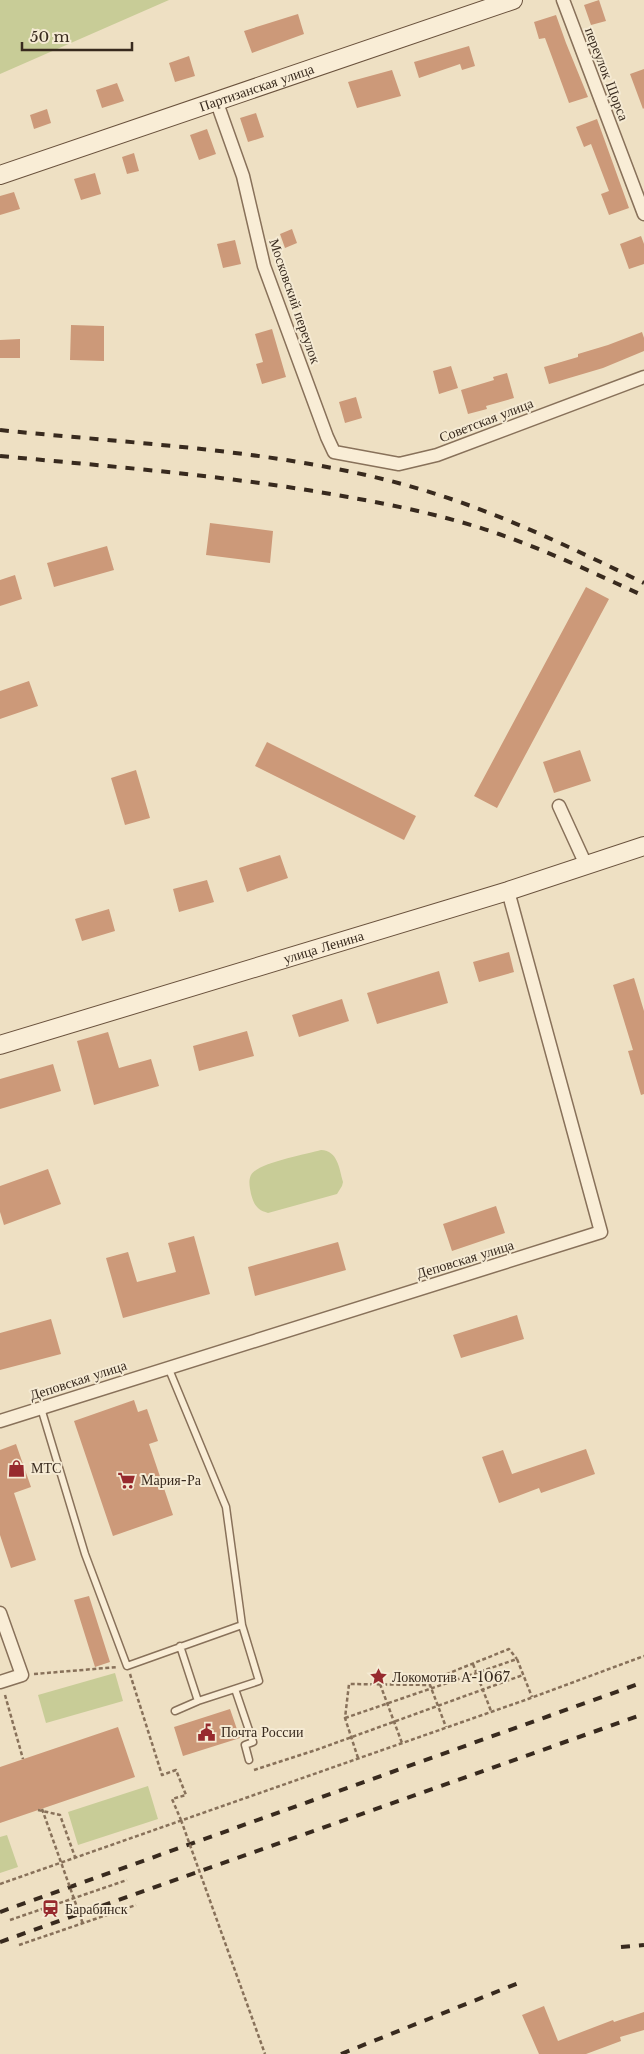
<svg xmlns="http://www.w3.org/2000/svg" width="644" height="2054" viewBox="0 0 644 2054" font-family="'Libre Baskerville',serif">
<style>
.green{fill:#c8cc97}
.building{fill:#cc9979}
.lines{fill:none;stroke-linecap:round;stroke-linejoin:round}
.lane-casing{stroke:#88715a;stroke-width:9}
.street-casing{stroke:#88715a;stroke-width:15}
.secondary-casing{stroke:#6a523d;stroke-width:20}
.path{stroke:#88715a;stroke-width:2.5;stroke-dasharray:4 2.5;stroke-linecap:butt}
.lane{stroke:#f9edd6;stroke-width:6}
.street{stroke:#f9edd6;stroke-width:12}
.secondary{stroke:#f9edd6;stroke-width:18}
.rail{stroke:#382a1e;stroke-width:4;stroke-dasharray:9 9;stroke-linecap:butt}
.path-bridge{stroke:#88715a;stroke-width:2.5;stroke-dasharray:4 2.5;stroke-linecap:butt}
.labels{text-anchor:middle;stroke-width:4;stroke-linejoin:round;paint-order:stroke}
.street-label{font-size:14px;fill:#382a1e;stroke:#f5ead3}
.poi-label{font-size:14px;fill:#382a1e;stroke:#f5ead3;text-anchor:start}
</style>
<rect width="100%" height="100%" fill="#eee0c3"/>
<!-- green -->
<path class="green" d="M0,0H169L0,74Z
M321,1150C338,1151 339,1168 343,1182L342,1186L337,1194L268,1213C257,1210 254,1205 251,1194C250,1188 248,1181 251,1175C257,1163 307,1154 321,1150Z
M115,1673L123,1701L46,1723L38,1695Z
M148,1786L158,1819L78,1845L68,1812Z
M7,1835L18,1867L0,1873V1837Z"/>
<!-- building -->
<path class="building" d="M599,0L606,21L591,25L584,5Z
M298,14L304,34L252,53L244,31Z
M556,15L566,43L588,97L569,103L545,38L539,39L534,22Z
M469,46L475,66L462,70L460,64L419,78L414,62Z
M189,56L195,76L175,82L169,63Z
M644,69V108L643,109L630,74Z
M392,70L401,96L357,108L348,82Z
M117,83L124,101L102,108L96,90Z
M47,109L51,123L34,129L30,115Z
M256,113L264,137L248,142L240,118Z
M597,119L629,208L609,215L601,194L609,191L591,144L584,147L576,127Z
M207,129L216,154L199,160L190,135Z
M134,153L139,171L127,174L122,157Z
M95,173L101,194L81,200L74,179Z
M14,192L20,209L0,215V196Z
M292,229L297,243L285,248L280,234Z
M641,236L644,244V264L629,269L620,244Z
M235,240L241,264L223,268L217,244Z
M71,325L104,326V361L70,360Z
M272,329L286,377L262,384L256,364L263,362L255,334Z
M642,332L644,338V351L603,368L549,384L544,367L578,357V354L608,345Z
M20,339V358H0V340Z
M451,366L458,388L439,394L433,371Z
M507,373L514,398L486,406L487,409L468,414L461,390L494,380L493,377Z
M356,397L362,418L345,423L339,402Z
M210,523L273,531L270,563L206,555Z
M107,546L114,570L54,587L47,563Z
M15,575L22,599L0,606V580Z
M586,587L609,599L497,808L474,796Z
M29,681L38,706L0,719V691Z
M267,742L416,816L404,840L255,766Z
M580,750L591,781L554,793L543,762Z
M136,770L150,818L125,825L111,778Z
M280,855L288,878L247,892L239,868Z
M207,880L214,902L179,912L173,889Z
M109,909L115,931L82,941L75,919Z
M509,952L514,972L479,982L473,962Z
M439,971L448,1003L377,1024L367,993Z
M634,978L644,1011V1094L641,1095L628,1051L633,1050L613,985Z
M342,999L349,1021L299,1037L292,1015Z
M247,1031L254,1056L199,1071L193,1046Z
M108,1032L119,1068L151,1059L159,1086L94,1105L77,1041Z
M53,1064L61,1091L0,1109V1079Z
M48,1169L61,1204L4,1225L0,1212V1186Z
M496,1206L505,1233L452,1251L443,1224Z
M194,1236L210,1294L123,1318L106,1258L128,1252L137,1282L176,1272L168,1243Z
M338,1242L346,1270L255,1296L248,1267Z
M517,1315L524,1339L461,1358L453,1335Z
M51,1319L61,1354L0,1370V1333Z
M134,1400L138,1412L147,1409L158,1441L149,1444L173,1515L113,1536L74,1421Z
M16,1444L31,1487L14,1493L36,1560L11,1568L0,1535V1450Z
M586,1449L595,1474L541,1493L539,1488L499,1503L482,1457L503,1450L512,1474Z
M89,1596L110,1662L95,1667L74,1600Z
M230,1709L240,1738L183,1756L174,1727Z
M118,1727L135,1777L0,1823V1767Z
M544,2006L558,2041L613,2020L614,2022L644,2012V2030L620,2037L621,2041L586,2054H539L522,2015Z"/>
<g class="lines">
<defs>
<path id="lane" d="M41,1408L85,1554L127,1666L242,1625L226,1507L168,1367
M180,1646L198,1701
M235,1689L253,1742L245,1745L249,1760
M175,1711L198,1701L259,1681L242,1625"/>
<path id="street" d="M563,0L644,214
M216,100L243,176L264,266L327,437L334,452L399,464L437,455L644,377
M559,806L586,865
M0,1421L601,1232L508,891
M0,1613L22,1675L0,1682"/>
<g id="secondary">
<path id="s1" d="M0,175L513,0"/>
<path id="s2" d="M0,1045L508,891L644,846"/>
</g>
</defs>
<!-- lane casing -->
<use href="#lane" class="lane-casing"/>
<!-- street casing -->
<use href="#street" class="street-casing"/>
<!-- secondary casing -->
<use href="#secondary" class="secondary-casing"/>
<!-- path -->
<path class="path" d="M473,1664L491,1711
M34,1674L118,1667
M130,1674L162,1775L176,1770L186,1795L172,1799L181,1820
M380,1684L402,1743
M422,1684L509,1649L517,1659
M5,1695L23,1759
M345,1718L517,1659L532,1697
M358,1758L345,1718L349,1684L430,1685L446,1727
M254,1770L316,1750L523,1675
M38,1810L60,1815L75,1857
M0,1884L528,1699L644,1656
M10,1920L127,1880
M19,1945L136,1905"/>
<!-- lane -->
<use href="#lane" class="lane"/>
<!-- street -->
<use href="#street" class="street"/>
<!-- secondary -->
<use href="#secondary" class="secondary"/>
<!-- rail -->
<path class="rail" d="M0,430C144,445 298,450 436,494C508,517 576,550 644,583
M0,456C116,467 233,476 348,497C399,506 450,517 499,534C548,551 596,574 644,596
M0,1912L644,1682
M0,1942L644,1714
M621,1947L644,1945
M341,2054L521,1982"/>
<!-- path-bridge -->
<path class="path-bridge" d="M42,1809L83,1924
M181,1820L265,2054"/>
</g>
<!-- icons -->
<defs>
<symbol id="shop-bare" viewBox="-9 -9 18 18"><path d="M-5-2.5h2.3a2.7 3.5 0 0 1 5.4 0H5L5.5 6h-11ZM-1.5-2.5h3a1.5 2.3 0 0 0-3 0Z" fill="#972a2e" stroke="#f5ead3" stroke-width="2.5" paint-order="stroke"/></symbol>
<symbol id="supermarket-bare" viewBox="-9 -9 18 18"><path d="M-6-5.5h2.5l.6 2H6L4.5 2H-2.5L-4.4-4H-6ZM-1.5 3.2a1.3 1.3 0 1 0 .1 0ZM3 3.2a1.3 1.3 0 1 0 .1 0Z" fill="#972a2e" stroke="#f5ead3" stroke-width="2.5" paint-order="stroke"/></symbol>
<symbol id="sight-bare" viewBox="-9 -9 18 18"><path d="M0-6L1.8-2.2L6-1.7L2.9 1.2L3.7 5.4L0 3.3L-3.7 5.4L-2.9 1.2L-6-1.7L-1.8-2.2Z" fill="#972a2e" stroke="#f5ead3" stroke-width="2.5" paint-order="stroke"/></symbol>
<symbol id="civic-bare" viewBox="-9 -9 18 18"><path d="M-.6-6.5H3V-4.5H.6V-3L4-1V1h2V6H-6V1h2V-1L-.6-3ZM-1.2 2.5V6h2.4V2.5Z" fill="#972a2e" stroke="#f5ead3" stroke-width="2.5" paint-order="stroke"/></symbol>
<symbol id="station-bare" viewBox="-9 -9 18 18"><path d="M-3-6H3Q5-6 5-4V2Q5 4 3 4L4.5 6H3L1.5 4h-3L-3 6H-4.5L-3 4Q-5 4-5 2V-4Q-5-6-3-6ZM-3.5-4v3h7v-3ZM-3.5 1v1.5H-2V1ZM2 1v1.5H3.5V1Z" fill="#972a2e" stroke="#f5ead3" stroke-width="2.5" paint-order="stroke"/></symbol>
</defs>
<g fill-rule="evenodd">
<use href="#shop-bare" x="4" y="1456" width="25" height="25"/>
<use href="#supermarket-bare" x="114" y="1468" width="25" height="25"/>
<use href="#sight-bare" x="366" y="1664" width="25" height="25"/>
<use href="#civic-bare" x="194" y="1720" width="25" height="25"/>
<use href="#station-bare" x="38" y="1896" width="25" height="25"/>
</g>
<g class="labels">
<!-- street labels -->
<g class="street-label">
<text transform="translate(607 74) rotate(69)" y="5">переулок Щорса</text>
<text dy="5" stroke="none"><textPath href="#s1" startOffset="271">Партизанская улица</textPath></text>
<text transform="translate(295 301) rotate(71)" y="5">Московский переулок</text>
<text transform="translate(486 420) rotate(-21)" y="5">Советская улица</text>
<text dy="5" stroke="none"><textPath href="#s2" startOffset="338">улица Ленина</textPath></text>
<text transform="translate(465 1259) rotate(-17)" y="5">Деповская улица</text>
<text transform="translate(78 1380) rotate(-18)" y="5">Деповская улица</text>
</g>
<!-- poi labels -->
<g class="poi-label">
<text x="31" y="1473">МТС</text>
<text x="141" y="1485">Мария-Ра</text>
<text x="392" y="1682">Локомотив А-1067</text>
<text x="221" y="1737">Почта России</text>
<text x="65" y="1914">Барабинск</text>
</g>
</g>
<!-- scale -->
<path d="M22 42v8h110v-8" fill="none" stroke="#382a1e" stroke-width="2.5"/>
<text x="30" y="42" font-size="15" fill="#382a1e" stroke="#f5ead3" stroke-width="4" paint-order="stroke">50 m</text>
</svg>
